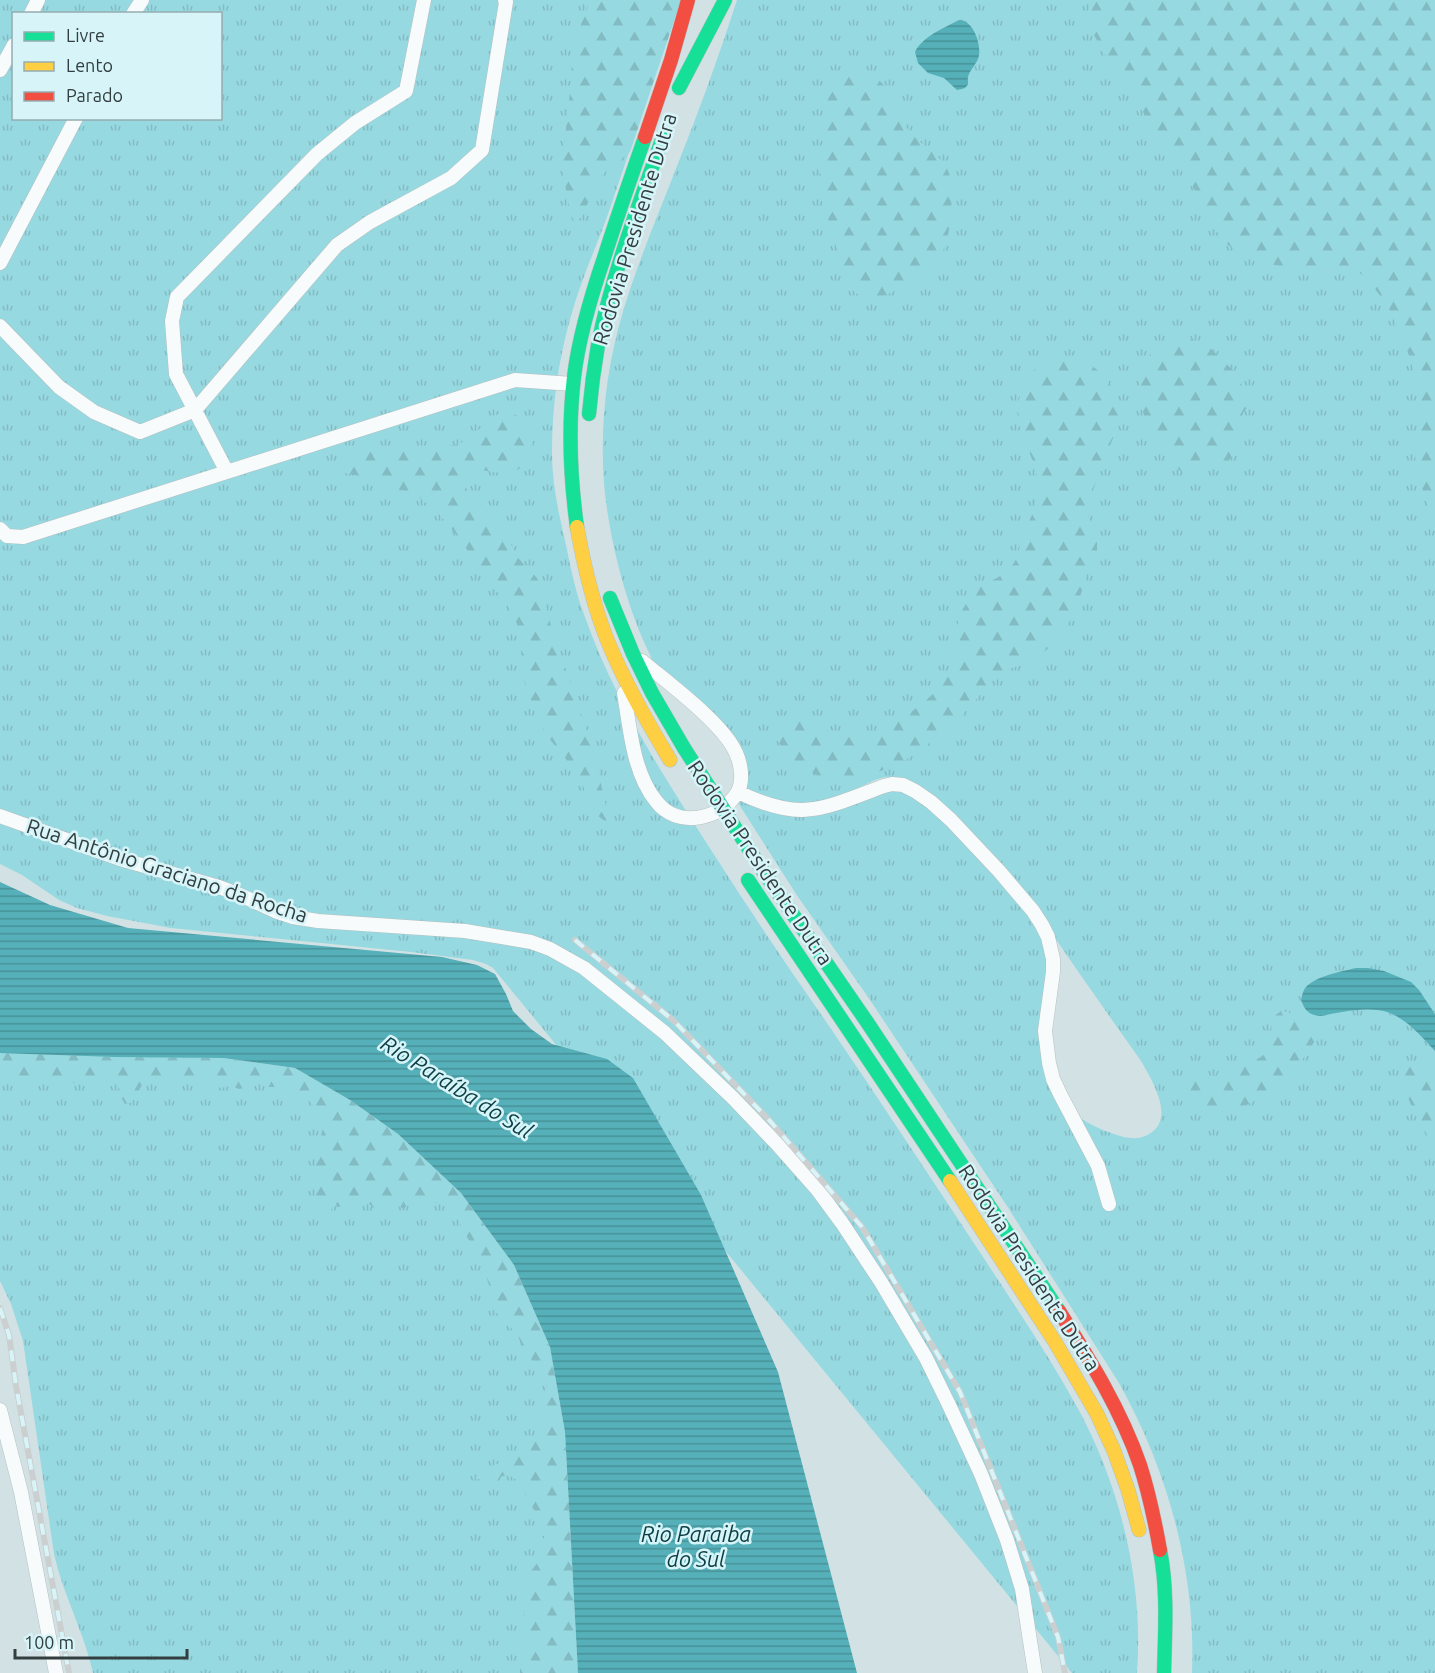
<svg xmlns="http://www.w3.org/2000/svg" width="1435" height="1673" viewBox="0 0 1435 1673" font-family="Ubuntu,sans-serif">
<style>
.grass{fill:url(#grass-tufts);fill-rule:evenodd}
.forest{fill:url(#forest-firs)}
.water{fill:url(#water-rules)}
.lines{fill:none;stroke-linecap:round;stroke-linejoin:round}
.street-casing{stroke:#b3c0c1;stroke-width:15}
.fast-casing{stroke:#b3c0c1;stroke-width:15}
.slow-casing{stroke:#b3c0c1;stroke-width:15}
.jam-casing{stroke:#b3c0c1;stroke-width:15}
.street{stroke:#f8fbfb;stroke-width:14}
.fast{stroke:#16e098;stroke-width:14}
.slow{stroke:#ffcf43;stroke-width:14}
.jam{stroke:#f24e42;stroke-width:14}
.rail-casing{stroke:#cbcfd0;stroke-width:6}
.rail{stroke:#d7f5f9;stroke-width:4;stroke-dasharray:11;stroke-linecap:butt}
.fast-bridge-casing{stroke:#b3c0c1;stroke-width:15;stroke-linecap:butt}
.fast-bridge{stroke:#16e098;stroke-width:14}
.labels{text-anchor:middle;stroke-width:5;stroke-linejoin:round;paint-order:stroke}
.street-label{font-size:21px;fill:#323e3f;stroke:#d7f5f9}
.water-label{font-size:22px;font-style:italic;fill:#0c3f45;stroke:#d7f5f9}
</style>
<defs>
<pattern id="grass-tufts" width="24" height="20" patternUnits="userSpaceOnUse" patternTransform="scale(1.5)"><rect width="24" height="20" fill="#97d9e1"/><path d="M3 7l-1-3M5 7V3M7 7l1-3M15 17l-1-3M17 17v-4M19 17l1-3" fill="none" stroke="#83bbc2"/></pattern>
<pattern id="forest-firs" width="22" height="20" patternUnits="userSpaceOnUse" patternTransform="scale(1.5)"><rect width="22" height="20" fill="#97d9e1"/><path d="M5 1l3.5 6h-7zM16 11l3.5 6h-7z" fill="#83bbc2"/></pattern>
<pattern id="water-rules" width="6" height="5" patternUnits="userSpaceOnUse" patternTransform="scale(1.5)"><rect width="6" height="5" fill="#56b0b9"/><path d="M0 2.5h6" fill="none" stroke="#489198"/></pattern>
</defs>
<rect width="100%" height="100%" fill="#d2e2e4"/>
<!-- grass -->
<path class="grass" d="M0,0H681C656,73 631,147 606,220C594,252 580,283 571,316C558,361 552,407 552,453C552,484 559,515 566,545C571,569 576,594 585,617C615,702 665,778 713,853C750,911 788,967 827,1023C881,1102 934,1183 987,1263C1017,1309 1049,1356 1076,1405C1120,1484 1144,1582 1137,1673H1072L493,968L486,964L473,960L411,952L171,928L107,916L77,908L59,900L22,875L0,864ZM14,14H220V118H14Z
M737,0H1435V1673H1192C1196,1572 1168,1471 1119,1383L1007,1206L870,1000L796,894L735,798L739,794C753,801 767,808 782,811C818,819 853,800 885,787C893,786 900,786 908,790C930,801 948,823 965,841C994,871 1034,909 1046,950C1051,967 1046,987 1044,1004C1037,1067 1049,1113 1114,1134C1125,1138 1138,1141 1149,1134C1176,1119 1152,1080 1141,1061C1112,1020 1083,979 1055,938C1047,926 1041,914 1033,903C1011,874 926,779 892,777C880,776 869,783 858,788C847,793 836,799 824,803C796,812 767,803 741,790C743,781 745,773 743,764C738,736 699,707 679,689C672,684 663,678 658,671C655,667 652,661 650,655C627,608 611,546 605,494C599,435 605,373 622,315C637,264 658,215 677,166C699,111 719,56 737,0Z
M0,1053L223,1058L398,1134L550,1347L578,1673H93C84,1632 63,1595 54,1554L23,1341L11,1304L0,1281Z"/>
<!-- forest -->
<path class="forest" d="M590,0H681L630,152L602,175L593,190L583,215L573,225L564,180L563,155L571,83L572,56L577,35Z
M1089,0H1435V529L1416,469L1415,451L1421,417L1419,394L1414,371L1406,347L1387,304L1365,277L1354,269L1343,267L1305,273L1259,261L1239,254L1226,243L1216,230L1203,203L1104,53L1089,26Z
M845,68C858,70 872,74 882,83C895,96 898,116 909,131C920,145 943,155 949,173C954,188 951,231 945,246C937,266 920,279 901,288C894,291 887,295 879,297C843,305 839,260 834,236C829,218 818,199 819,179C819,167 827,156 827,144C828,125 819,108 824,90C827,77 834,72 845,68Z
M1175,338L1192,339L1210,348L1241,378L1242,393L1249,406C1237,418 1245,416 1246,427C1247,436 1232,460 1224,464C1215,468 1211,458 1202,459C1195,460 1190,469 1183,473C1174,467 1176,461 1172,453C1166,450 1160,449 1156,444C1151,438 1150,430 1147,423C1133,390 1136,350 1175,338Z
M1072,356C1100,366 1120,386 1118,418C1117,433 1108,449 1103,462C1098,476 1094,489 1088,502L1087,513L1097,542V558L1094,566L1087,574L1076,610L1068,624L1051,646L1040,655L1021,665L1006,670L992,681L951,728L931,742L909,758L886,769L853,781H840L814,774L789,759L776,738V723C807,697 817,735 848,737C877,740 927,704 944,682C964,658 950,631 963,609C968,600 974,591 983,584C986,581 991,581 995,579C1003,575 1014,566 1017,557C1020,549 1020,539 1024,531C1026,525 1030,520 1032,515C1036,506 1039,493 1038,484C1036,458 1018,435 1017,409C1017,404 1020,397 1021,392C1023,386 1024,381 1029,376C1042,360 1052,357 1072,356Z
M503,412C529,412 542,442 525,462C523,465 519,470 515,471C501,476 483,469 469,468L464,473L463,480L467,490L500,525L519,559L537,578L542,589L551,626L594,752L610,825L598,816L578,776L563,755L547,736L534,710L524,679L519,630L513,613L454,532L439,514L419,497L380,481L331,470L373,449L395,447L426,448L455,445L468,440L492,417Z
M1283,1011C1299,1014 1310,1022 1317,1038C1306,1054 1295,1072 1280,1084C1266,1096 1237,1112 1219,1113C1212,1113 1207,1111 1201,1108C1196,1105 1190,1102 1187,1097C1184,1091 1185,1084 1190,1080C1196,1076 1205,1078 1212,1076C1219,1074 1228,1072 1234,1068C1240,1065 1234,1066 1241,1063C1248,1061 1256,1061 1262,1056C1282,1043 1260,1018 1283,1011Z
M0,1053L115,1057L223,1058L295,1068L350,1100L398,1134L461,1193L514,1265L550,1347L565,1432L578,1673H520V1659L526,1646L519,1634L518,1628L531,1597L525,1587L524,1580L538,1562C534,1549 548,1538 546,1525C544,1519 538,1515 534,1510C528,1501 522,1483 514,1478C509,1475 506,1475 501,1477L499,1481L493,1483L475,1478L487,1468L515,1457L525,1447L537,1438L549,1375L542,1373L533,1366L531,1358L522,1348L519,1338L513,1331L508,1322L494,1311L491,1306V1291L483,1267L456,1216L449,1208L422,1196L424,1204L420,1212L414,1207L407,1205L404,1209L398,1206L394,1210L385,1204L381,1210L374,1208L368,1203C358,1207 348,1205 337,1207L335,1201L329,1215L323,1207L320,1197L316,1194L319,1186V1171L316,1165L320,1144L323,1142L321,1136L325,1120L323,1115L309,1101H298L282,1087H267L253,1077L243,1082L244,1088L239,1089C227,1083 224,1090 216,1087C213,1086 211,1084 208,1082C202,1080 195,1082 189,1081C175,1080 160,1074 147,1081C136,1086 140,1102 125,1104C119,1096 121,1087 115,1079L112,1078C104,1086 89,1086 78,1084C70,1083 62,1076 54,1078C53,1078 45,1083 45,1083L31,1077L34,1081L33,1085H28L12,1078L8,1080L0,1075Z
M1408,1065H1416L1435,1068V1148C1426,1133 1399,1090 1403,1073C1404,1068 1405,1068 1408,1065Z"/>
<!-- water -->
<path class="water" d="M959,20C973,20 981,43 979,55C978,63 970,69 968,77C967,82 970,83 966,87C964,89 960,89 957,90L944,78L928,73L918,63L915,52C923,36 944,28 959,20Z
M0,882L50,905L128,928L442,957L477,965L495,974L506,994L513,1011L531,1029L552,1044L607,1059L633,1078L701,1195L778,1372L857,1673H578L565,1432L550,1347L514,1265L461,1193L398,1134L350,1100L295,1068L223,1058L115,1057L0,1053Z
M1356,968H1368L1384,971L1411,982L1419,990L1435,1014V1051C1422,1037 1406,1018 1387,1012C1367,1006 1341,1012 1321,1016C1309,1015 1305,1011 1301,1000C1302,996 1303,990 1306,987C1316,976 1343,971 1356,968Z"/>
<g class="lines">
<defs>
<path id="street" d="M31,14L38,0
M133,14L142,0
M0,70L14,45
M0,263L76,118
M0,326L59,387L94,412L140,432L195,410L337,245L370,222L451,178L482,150L506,2L505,0
M227,472L176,374L172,321L177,297L317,154L355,123L406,91L424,0
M0,529L7,536L23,537L515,380L573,384
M624,693C630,728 633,773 656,801C677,829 720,820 737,793C744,782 741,764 736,753C724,724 668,683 642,661
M738,792C802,823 822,809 884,786L892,784L903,785L915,791L931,802L951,820L999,871L1033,911L1042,925L1048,937L1053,959V972L1045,1031L1049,1063L1053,1079L1060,1094L1098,1166L1109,1204
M0,816L120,859L219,887L240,895L275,911L293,917L318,921L465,931L531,942L550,949L584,968L665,1033L733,1098L778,1145L817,1189L842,1223L881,1282L926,1358L949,1405L981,1474L1007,1540L1022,1589L1035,1673
M0,1410L21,1492L56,1673"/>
<path id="fast" d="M679,88L725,0
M589,414C591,391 594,368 598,345C612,274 639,205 663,137
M577,527C570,476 568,427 574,377C579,336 591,296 604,258C617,217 631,177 645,137
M610,598L633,654L652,693L684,748
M763,871L867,1022L1059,1311
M748,880L950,1181
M1160,1550C1168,1591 1165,1632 1164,1673"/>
<path id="slow" d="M577,527C584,566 593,605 608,642C625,683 647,722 670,760
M950,1181L1055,1342L1097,1414L1114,1451L1128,1490L1139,1530"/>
<path id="jam" d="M645,137L671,60L688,0
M1059,1311C1090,1360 1121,1410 1140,1465C1149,1493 1155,1522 1160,1550"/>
</defs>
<!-- street casing -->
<use href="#street" class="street-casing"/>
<!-- fast casing -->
<use href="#fast" class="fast-casing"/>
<!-- slow casing -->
<use href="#slow" class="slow-casing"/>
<!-- jam casing -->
<use href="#jam" class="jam-casing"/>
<!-- street -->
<use href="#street" class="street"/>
<!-- fast -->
<use href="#fast" class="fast"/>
<!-- slow -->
<use href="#slow" class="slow"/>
<!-- jam -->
<use href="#jam" class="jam"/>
<defs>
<path id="rail" d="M575,940L674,1021L770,1121L862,1227L960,1392L1058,1637L1065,1673
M0,1308L9,1335L16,1386L69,1673"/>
</defs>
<!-- rail casing -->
<use href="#rail" class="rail-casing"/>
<!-- rail -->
<use href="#rail" class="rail"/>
<defs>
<path id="fast-bridge" d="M684,748L763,871"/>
</defs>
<!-- fast-bridge casing -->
<use href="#fast-bridge" class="fast-bridge-casing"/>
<!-- fast-bridge -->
<use href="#fast-bridge" class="fast-bridge"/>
</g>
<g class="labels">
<!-- street labels -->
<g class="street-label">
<text transform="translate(635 229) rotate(-73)" y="7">Rodovia Presidente Dutra</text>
<text transform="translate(760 863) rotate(56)" y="7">Rodovia Presidente Dutra</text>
<text transform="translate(167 871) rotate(18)" y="7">Rua Antônio Graciano da Rocha</text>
<text transform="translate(1029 1268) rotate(57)" y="7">Rodovia Presidente Dutra</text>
</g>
<!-- water labels -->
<g class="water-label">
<text transform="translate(457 1087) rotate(32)" y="8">Rio Paraíba do Sul</text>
<text x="696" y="1542">Rio Paraiba<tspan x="696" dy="25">do Sul</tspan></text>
</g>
</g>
<!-- legend -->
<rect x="12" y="12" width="210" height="108" fill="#d7f5f9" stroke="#95acaf" stroke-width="1.5"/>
<rect x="24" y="32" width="30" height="9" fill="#16e098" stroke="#95acaf" stroke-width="1.5"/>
<text x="66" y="42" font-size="18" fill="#323e3f">Livre</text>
<rect x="24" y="62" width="30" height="9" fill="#ffcf43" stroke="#95acaf" stroke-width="1.5"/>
<text x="66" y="72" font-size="18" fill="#323e3f">Lento</text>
<rect x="24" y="92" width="30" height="9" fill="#f24e42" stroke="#95acaf" stroke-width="1.5"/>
<text x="66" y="102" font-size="18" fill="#323e3f">Parado</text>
<!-- scale -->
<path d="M15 1649v9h172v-9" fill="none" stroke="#323e3f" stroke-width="3"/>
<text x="24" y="1649" font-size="18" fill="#323e3f" stroke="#d7f5f9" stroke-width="4.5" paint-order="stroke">100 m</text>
</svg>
